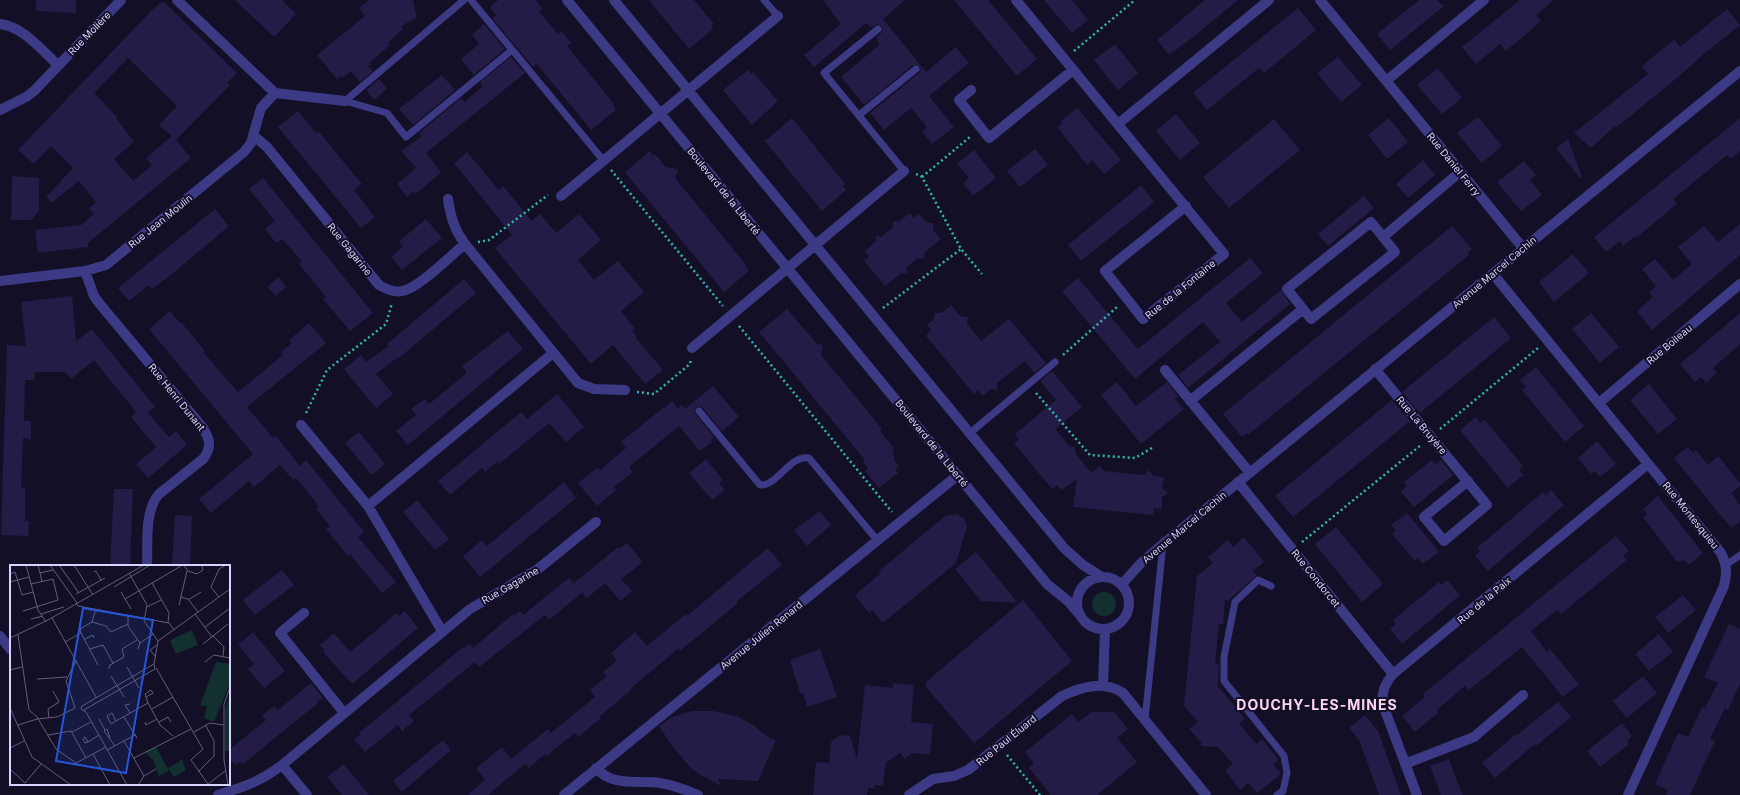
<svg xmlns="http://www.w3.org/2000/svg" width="1740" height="795" viewBox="0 0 1740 795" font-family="Inter,sans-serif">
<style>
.green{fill:#12302f}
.building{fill:#241b47;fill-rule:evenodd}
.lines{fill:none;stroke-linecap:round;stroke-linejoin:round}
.path{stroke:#2fb8b0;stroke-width:2.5;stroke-dasharray:2 3;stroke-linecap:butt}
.lane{stroke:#3d3a85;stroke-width:7}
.street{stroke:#3d3a85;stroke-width:10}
.labels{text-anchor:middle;stroke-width:4;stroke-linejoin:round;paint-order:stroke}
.street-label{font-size:10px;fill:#d9d4ff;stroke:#130f26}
.district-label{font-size:14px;font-weight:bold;letter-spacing:1px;fill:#ffd6f0;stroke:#130f26}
.inset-road{fill:none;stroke:#625e7d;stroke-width:1}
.view{fill:#2655da;fill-opacity:0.15;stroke:#2655da;stroke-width:2}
.inset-edge{fill:none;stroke:#d9d4ff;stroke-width:2}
</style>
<rect width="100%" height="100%" fill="#130f26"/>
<!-- green -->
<path class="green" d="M1092 604a12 12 0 1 1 24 0a12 12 0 1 1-24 0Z"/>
<!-- building -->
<path class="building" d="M36,0H76V13L36,11Z
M235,0H282L296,14L274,37Z
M369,0H413L417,18L401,26L403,29L388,43L390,45L369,63L371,64L368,66L373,71L360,82L351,71L343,78L341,76L337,79L317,55L365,16L359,8Z
M498,0H536L543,9L539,12L558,34L562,32L571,43L567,46L614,104L613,105L616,110L591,130L537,64L533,67L492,18L496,15L490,7Z
M649,0H694L714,24L711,26L713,29L689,49Z
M823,0H905L883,19L926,72L956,47L969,63L929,96L954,127L932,144L922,131L927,127L911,108L884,130L870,113L919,73L921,69L918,65H913L864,105L841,77L879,45L876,37L881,33L883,29L880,25L877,24L871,28L866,23L814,67L804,55L841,24Z
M954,0H988L1037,59L1017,76Z
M1044,0H1072L1088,20L1072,33Z
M1205,0H1238L1192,38L1169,55L1157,40Z
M1419,0H1436L1444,6L1390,50L1377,34Z
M1520,0H1554L1536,15L1541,21L1518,41L1506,51L1500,44L1476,64L1462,47Z
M163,1L237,73L227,83L230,85L176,140L191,158L88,243V247L38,253L35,230L81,225L94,214L89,208L96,202L79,181L51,203L46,197L73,168L51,146L34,164L18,150L152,10ZM128,58L177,106L159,125L172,136L146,158L152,165L133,181L114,159L134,142L116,118L117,117L94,93Z
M1298,8L1316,30L1264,73L1259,68L1207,110L1193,93Z
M1727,9L1740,25L1709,50H1708L1684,72L1617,127L1615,126L1591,148L1574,133L1648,74L1642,66L1655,55L1674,40L1680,47Z
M484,24L505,49L474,75L461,59L479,44L472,35Z
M1115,44L1138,73L1118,90L1094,60Z
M511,57L525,73L426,153L441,172L423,188L415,194L413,192L407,197L397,184L416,168L401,151L422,136L419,133L461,98L464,102L483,86L480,82Z
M1338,57L1362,85L1341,102L1317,73Z
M1438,68L1462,98L1442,114L1417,85Z
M748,70L751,74L753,72L778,101L752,125L723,90Z
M442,75L455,90L413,125L399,109Z
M379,79L387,89L374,100L366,90Z
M1077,108L1121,160L1104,174L1092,160L1087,165L1057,127L1062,123L1061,121Z
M298,111L316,133L319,132L362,184L354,190L375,217L361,228L278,127Z
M1176,114L1200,143L1180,160L1156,131Z
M1478,117L1502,146L1482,163L1457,133Z
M792,118L845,184L843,186L846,190L822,211L765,141Z
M1389,118L1408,142L1387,159L1368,135Z
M1740,118V151L1730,159L1727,155L1673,199L1677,204L1637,237L1636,236L1623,246L1620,241L1606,252L1594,237Z
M1274,119L1300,150L1229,208L1203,177Z
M1568,139L1582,177L1580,178L1556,148Z
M1035,149L1048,165L1020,187L1007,171Z
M974,150L996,178L973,196L963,183L969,178L957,164Z
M650,151L653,156L655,154L666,167L678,169L675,178L747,266L745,267L749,271L724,292L625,172Z
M467,152L499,190L503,186L532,221L540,214L556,233L579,214L601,240L578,260L594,280L618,261L644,292L621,311L635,329L632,331L637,337L636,338L663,370L645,384L613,345L591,364L495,248L512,235L454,163Z
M1423,160L1435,175L1408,198L1396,184Z
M1524,161L1536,175L1530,180L1542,195L1521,211L1497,182Z
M12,176L39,178V211L31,220H11Z
M263,178L373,313L350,331L323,299L326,297L299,264L302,262L292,250L282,239L276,243L265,229L275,221L249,189Z
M1141,185L1154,202L1081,261L1068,245Z
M1364,196L1374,208L1328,246L1318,234Z
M215,209L229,226L172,274L152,289L149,285L129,301L118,288Z
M910,213L914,218L919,214L927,223H933V230L941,239L925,252L924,259L918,258L907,267V274L901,273L885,286L864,261L869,256L865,251L876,241V235L881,237L893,227V221L898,222Z
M426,219L442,238L402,270L391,257L403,246L399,241Z
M1740,224V255L1652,330L1637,311L1653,297L1649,292L1656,286L1642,269L1655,259L1673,280L1692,264L1678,247L1704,226L1718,242Z
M1452,226L1472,249L1467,253L1469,255L1248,435L1247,433L1242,437L1223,414Z
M1573,254L1589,273L1554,302L1539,282Z
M1250,258L1263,273L1226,303L1242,322L1281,290L1290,304L1188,388L1178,375L1220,342L1203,322L1135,379L1062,291L1078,278L1138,349Z
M279,277L286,287L276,296L267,287Z
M464,279L476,293L399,358L398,357L376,374L393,394L376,408L344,369L361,355L366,362L389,346L387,344Z
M72,296L76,341L92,329L155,407L148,413L169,437L176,431L187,445L148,478L136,464L156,447L131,417L136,412L94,360L71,379L65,372H34V380H25L24,421H31V439L23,438L21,488H25V521H29L28,536L1,535L7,345L26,346L21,302Z
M951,305L960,316L968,317L967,324L981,341L1009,319L1046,363L1034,373L1025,361L997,383V390L991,389L983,396L978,390L974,394L926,336L931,330L927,325L933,320L935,313H941Z
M787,309L817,344L823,345L821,355L870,414L882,429L880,431L894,448L893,450L894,460L899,466L895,469L898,473L879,488L865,471L868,468L863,462L865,460L759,332Z
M170,311L180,323L181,322L205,351L203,352L238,392L283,355L281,352L292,343L289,340L309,323L326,343L247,407L273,438L276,436L300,466L306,460L364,532L358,537L396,582L382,593L350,554L348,556L326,529L330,526L316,509L319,506L296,478L293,480L280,465L254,487L249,481L211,513L199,499L253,454L149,329Z
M1591,313L1619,347L1600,363L1572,329Z
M1740,313V344L1713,368L1717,373L1706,383L1701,377L1695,382L1680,364Z
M1494,317L1511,338L1420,413L1402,392Z
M508,331L523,349L408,445L396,431L416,415L411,409L425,399L429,404L467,373L462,366Z
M1536,367L1584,426L1565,442L1522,390L1526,387L1520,380Z
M1052,371L1082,407L1055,429L1069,446L1075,447V453L1091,473L1100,466L1104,471L1144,475L1149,470L1153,476L1164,477L1162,488L1168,493L1162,497V509L1154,508L1153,515L1073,507L1077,479L1061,490L1057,485L1052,489L1014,443L1019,439L1015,434L1056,400L1040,381Z
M1117,382L1136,406L1167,382L1178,396L1175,399L1184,409L1141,444L1101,395Z
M1649,384L1677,419L1658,434L1630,400Z
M713,386L739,417L722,431L703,408L700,406L696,407L694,412L714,437L711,440L712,442L700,451L679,426L629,467L633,472L614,487L616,490L597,506L578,483L598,467L600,470L626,448L621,442L664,407V408L672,401L678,408L682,405L685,409Z
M557,394L584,427L566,442L549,423L499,464L497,462L485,472L482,468L450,495L438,481L521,412L527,419Z
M1392,400L1410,421L1293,517L1275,496Z
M1476,417L1480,423L1485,420L1523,466L1519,470L1523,475L1508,488L1460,430Z
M359,432L385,464L372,475L345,443Z
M1597,441L1616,464L1600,477L1595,471L1591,474L1578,458Z
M1688,447L1693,453L1696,450L1708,465L1718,456L1740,483V486L1731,493L1740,505V521L1731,528L1674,458Z
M706,459L723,480L719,483L725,490L712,500L689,473Z
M1432,460L1435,464L1441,460L1453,475L1414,507L1401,492L1407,486L1404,482Z
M564,482L576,498L480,577L463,556L482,540L487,546Z
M114,489H133L130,566H110Z
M1551,490L1564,505L1488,571L1475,556L1480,551L1477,548L1543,492L1546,495Z
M1658,496L1703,553L1689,565L1685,560L1677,562L1643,517L1647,514L1643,509Z
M417,500L449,539L435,550L403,512Z
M820,511L831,525L807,546L794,530Z
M1407,513L1439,552L1423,564L1418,558L1415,561L1392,534L1396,531L1391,525Z
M956,514L964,518L967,526L956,563L883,623L872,610L869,613L855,595L881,573L879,571L945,516Z
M175,515L192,516L190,566H172Z
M1336,527L1383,584L1362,602L1315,544Z
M1616,536L1629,551L1623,555L1627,560L1561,614L1557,610L1531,631L1547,652L1550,649L1579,684L1563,697L1522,647L1469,690L1465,686L1437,710L1439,712L1415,732L1402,716L1425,697L1423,694Z
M1244,537L1264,562L1253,571L1257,575L1228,601L1225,599L1223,624H1219L1215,664H1219L1218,686L1245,719L1239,723L1256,744L1262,739L1279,760L1273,764L1281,774L1257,793L1248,783L1240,790L1225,770L1233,764L1218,747L1201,746V742L1189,729L1198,722L1184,706L1197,576L1213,563L1208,557L1228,540L1233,547Z
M627,543L643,562L621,579L632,591L620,601L605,583L587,598L582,593L549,620L545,615L479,667L475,662L409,715L414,721L402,731L398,725L365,752L354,739L360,735L359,733L463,647L464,648L470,644L473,648L513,614L514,616L520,611L523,615L569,578L574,583L618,547L620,548Z
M768,548L782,565L737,601L738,603L680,651L678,649L630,689L631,690L600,716L601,718L578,737L575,733L546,756L545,754L529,768L525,764L488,795H467L485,780L476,768L502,747L511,759L548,729L551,733L595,697L590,690L607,676L603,672L617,661L611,653L635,632L647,646L686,614L687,616Z
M976,552L1018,603L981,601L955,569Z
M282,570L294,585L255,615L243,600Z
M1447,580L1460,595L1402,644L1390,629L1396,624L1393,620L1439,582L1441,585Z
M1683,595L1696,610L1668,633L1655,617Z
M1023,600L1072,661L974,743L926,687V682Z
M405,611L418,628L352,684L323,652L325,650L320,645L334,633L350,652L397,613L399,616Z
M1729,624L1740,629V684L1728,710L1725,708L1710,739L1715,741L1690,795H1666L1668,790L1655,784L1678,733L1688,737L1702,707L1705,708L1718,683L1704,677Z
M253,632L285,671L264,688L248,669L254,664L238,645Z
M1659,634L1673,652L1649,671L1635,654Z
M820,649L837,697L807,707L803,693H800L790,660Z
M1643,676L1657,693L1627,718L1613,701Z
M311,683L323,698L317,702L318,703L243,764L241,761L235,765L229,759V750L266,720L262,715L274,706L278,710Z
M893,683L914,685L911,722L933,724L930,755L912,753L905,759L900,753L886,763L883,786L874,785V788H868L867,795H813L816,762L829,763L831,742L840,735L850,736L857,759L865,685L893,688Z
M1558,702L1571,717L1536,746L1535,744L1495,778L1482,763L1516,734L1517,735Z
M692,711H713L736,716L752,724L769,738L776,740L758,781L718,779L721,786L699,774L690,767L672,746L659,726L672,717Z
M1092,712H1114L1128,729L1117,738L1137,762L1097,795H1051L1029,768L1034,763L1025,752L1072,714L1078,722Z
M1365,715L1378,731L1401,795H1379L1359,740L1349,728Z
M1622,723L1632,736L1627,741L1629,744L1600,767L1587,751Z
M443,740L451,750L402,792L393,781Z
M1449,759L1457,781L1463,795H1441L1430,766Z
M344,764L369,795H342L327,777Z"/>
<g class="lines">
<!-- path -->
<path class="path" d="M1074,51L1135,0
M611,170L723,306
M916,174L922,177L961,249L982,274
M922,177L971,136
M478,242L489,240L548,195
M883,308L961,249
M739,326L892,512
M1063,355L1117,307
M637,392L654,394L690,364L691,359
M1036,393L1090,455L1135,458L1152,448
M306,413L327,370L386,324L392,303
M1440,429L1538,348
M1302,542L1421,445
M1007,755L1040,795"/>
<!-- lane -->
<path class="lane" d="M464,0L345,101L387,113L406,137L512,50
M471,0L603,160
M764,0L778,16
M878,29L824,73L904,171
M859,115L916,69
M699,411L760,485C777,487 790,454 809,458L877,540
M970,433L1055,362
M1726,565L1740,555
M1271,586L1258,580L1235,602L1224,657V681L1284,756L1287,773L1283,791L1277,795
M1145,720L1163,544"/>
<!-- street -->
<path class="street" d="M177,0L275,93L345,101
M567,0L1047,584L1068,601L1079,614
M614,0L1064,548L1083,565L1102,577
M1016,0L1224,254L1143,319L1105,271L1186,206
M1320,0L1523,248
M0,24C24,27 41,50 58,65
M1386,81L1484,0
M971,90L959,100L989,138L1073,70
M0,110L26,97L34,91L121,0
M1118,124L1269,0
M253,135L267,147L379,285C386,289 394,293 402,291C418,289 451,255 465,244L578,383L594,389L625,390
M561,196L778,16
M448,199C450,216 454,230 465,244
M1371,222L1395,252L1311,319L1287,289Z
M1383,237L1460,172
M85,271L94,296L99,303L203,428C210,439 212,448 203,459L159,494C144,511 148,544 147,566
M1493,274L1721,553C1727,565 1727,573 1724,586L1628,795
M0,281L85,271L106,265L244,152L251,143L261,108L275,93
M692,348L904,171
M1375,369L1487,505L1444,541L1424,517L1468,481
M1165,370L1250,473
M1190,401L1303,309
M1599,403L1740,284
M301,425L368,506
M1238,482L1393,674
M1077 603a26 26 0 1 1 52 0a26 26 0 1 1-52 0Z
M1122,584L1142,562L1163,544L1740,71
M304,613L280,633L344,713
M442,631L368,506L553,353
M0,636L11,650
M1103,685L1105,630
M1405,764L1474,737L1523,695
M282,765L470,609L538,569L596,522
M596,768C612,787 638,780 660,783C673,785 686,790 698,795
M218,795C245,786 258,783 282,765L307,795
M564,795L958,475
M909,795L933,779L954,776L968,770L1062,696C1082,687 1103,680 1123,693L1206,795
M1417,795L1383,705C1381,692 1385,684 1393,674L1648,464"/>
</g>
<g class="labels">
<!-- street labels -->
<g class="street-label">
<text transform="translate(89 33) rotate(-46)" y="4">Rue Molière</text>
<text transform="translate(1454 164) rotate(51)" y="4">Rue Daniel Ferry</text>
<text transform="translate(724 191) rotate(51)" y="4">Boulevard de la Liberté</text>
<text transform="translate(160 221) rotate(-39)" y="4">Rue Jean Moulin</text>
<text transform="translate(350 249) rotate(51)" y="4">Rue Gagarine</text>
<text transform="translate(1494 272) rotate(-40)" y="4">Avenue Marcel Cachin</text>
<text transform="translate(1180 289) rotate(-39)" y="4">Rue de la Fontaine</text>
<text transform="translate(1669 344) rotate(-40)" y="4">Rue Boileau</text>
<text transform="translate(177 397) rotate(51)" y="4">Rue Henri Dunant</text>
<text transform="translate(1422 425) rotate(50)" y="4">Rue La Bruyère</text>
<text transform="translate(932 443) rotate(51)" y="4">Boulevard de la Liberté</text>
<text transform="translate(1691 515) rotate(51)" y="4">Rue Montesquieu</text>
<text transform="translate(1184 527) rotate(-40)" y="4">Avenue Marcel Cachin</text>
<text transform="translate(1316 578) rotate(51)" y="4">Rue Condorcet</text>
<text transform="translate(510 585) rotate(-30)" y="4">Rue Gagarine</text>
<text transform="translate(1484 600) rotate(-40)" y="4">Rue de la Paix</text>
<text transform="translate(761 635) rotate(-39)" y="4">Avenue Julien Renard</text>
<text transform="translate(1006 740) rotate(-39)" y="4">Rue Paul Éluard</text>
</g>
<!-- district labels -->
<g class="district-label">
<text x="1317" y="710">DOUCHY-LES-MINES</text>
</g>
</g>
<!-- overview -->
<g transform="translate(10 565)">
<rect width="220" height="220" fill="#130f26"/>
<path d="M182,65L188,80L166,89L160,75ZM206,97L220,99V118L204,157L194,153L197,142L190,140ZM220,128V186H215V145ZM146,182L159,206L149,211L143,195L135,187ZM171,193L176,205L164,212L158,203L169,197Z" fill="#12302f"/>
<path class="inset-road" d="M16,0L28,45L36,57M28,0L32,16M40,0L67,38M49,0L69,28M64,0L83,30M174,0L178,6L187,9L193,5L192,1M84,7L86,6L91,15M30,8L43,5M119,8L137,40L134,56L148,76M0,9L5,7L12,30L23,27M0,17L19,12M142,18L159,48L158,58M104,22L140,0M111,27L121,44M66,29L95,13M170,32L178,34L188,47M209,32L201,22L209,4L216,0M115,34L171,1M178,35L191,27M66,38L68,41L159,58L164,65M169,40L177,6M137,42L151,35M13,46L48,35L43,14L21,19M31,49L54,42M185,49L202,72M118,50V61L130,78M42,53L86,132M21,54L33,51M82,57L96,61L101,67L118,59M195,62L220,43M70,64L82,57L85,47L90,44M71,68L88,100M8,70L19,145L27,152L46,184L66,198L96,182M203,71L214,82L213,91M0,73L38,55L134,0M75,74L83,70L84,73M148,76L220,24M55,77L71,68L69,58M193,79L218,59M80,84L93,80L103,98M128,84L130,78L143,69M145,91L140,85L147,80M195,97L204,90L220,93M144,99L148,76M117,102L129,123M146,103L193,184L181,195L198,219M99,104L100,100L114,92L112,84L127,75M0,105L12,102M101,111L114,132M27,114L57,112M138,138L150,160L163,171M120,139L115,140L120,148M72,141L71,144L76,147L117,220M72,141L144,99M0,143L22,192L61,220M142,144L163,132M74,145L145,104L144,99M114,152L127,173M39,153L38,144L49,137L43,126M89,154L95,165M106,156L102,148L97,151L101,159L106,156L138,138L135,129L141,125L143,128L136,132M135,157L136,160L147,154M149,157L158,152L161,157M8,160L27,154L47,152L65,143L56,116L66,96M62,167L81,157M184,167L200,158L214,160M38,170L61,166L76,193M100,173L97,164L94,166L105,181M114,176L134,211M78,177L75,172L73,174L75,178L78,177L89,170M0,183L14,176M97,185L125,170M83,189L100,220M124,193L181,164M0,204L15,218L31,199M188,207L204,191V176L196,161M128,220L134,211L146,204M197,220L215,206M218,220L214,195V139L220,122"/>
<path class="view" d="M73,43L143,55L116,208L46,196Z"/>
<rect width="220" height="220" class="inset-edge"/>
</g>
</svg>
